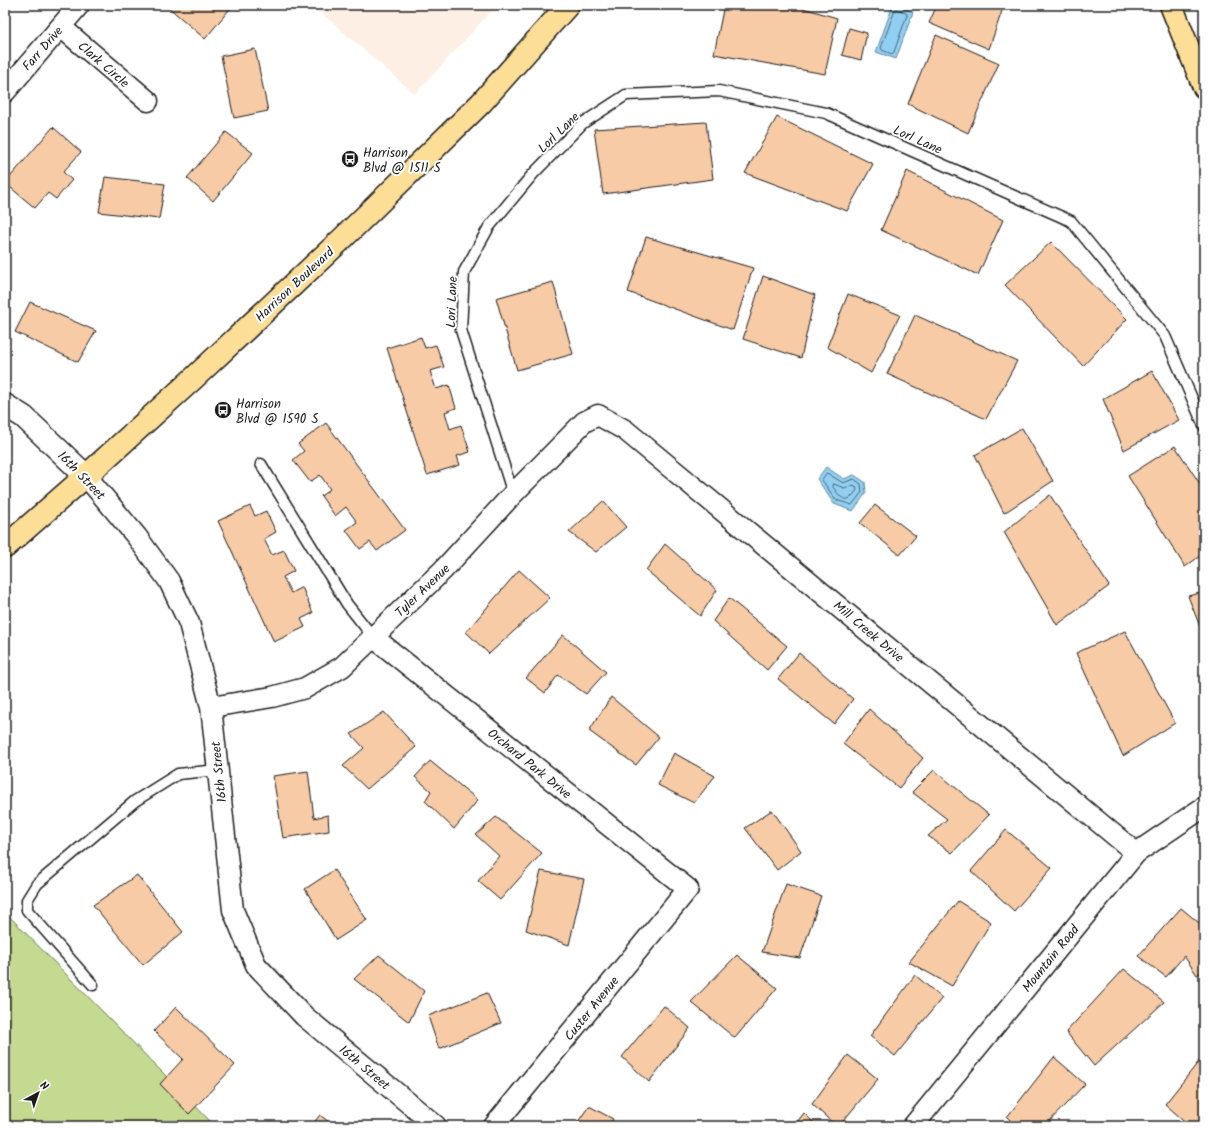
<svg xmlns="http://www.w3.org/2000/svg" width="1209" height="1131" viewBox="0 0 1209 1131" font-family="Kalam,sans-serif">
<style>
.built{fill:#fdefe4}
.green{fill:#c4da90;stroke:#707b56}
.water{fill:#91cff2;stroke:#62879c}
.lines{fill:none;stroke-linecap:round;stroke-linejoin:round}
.shore{stroke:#4b6472;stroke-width:1}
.building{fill:#f7cba6;stroke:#1c1c1c}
.service-casing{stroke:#1c1c1c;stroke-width:13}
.minor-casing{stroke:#1c1c1c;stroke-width:23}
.tertiary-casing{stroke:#1c1c1c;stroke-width:25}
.primary-casing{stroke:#1c1c1c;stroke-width:25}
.service{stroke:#fff;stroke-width:10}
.minor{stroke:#fff;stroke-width:20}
.tertiary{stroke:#fff;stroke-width:22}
.primary{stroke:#fdde96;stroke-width:22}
.labels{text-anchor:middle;stroke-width:4;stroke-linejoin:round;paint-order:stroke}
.street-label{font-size:13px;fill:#1c1c1c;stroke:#fff}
.poi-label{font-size:13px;fill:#1c1c1c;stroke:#fff;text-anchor:start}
</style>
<rect width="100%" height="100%" fill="#fff"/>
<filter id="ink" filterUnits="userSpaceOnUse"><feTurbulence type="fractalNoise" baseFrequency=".025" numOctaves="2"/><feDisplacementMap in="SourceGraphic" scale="8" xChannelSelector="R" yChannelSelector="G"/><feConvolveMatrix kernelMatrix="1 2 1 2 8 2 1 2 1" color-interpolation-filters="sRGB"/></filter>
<g filter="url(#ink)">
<!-- built -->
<path class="built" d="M312,5H497L415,94Z"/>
<!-- green -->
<path class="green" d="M5,912L215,1126H5Z"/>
<!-- water -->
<path class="water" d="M893,5H897L913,12L896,59L876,52Z
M826,467L844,479L854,475L865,482L866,493L853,511L834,504L817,479Z"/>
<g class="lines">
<!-- shore -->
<path class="shore" d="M897,9L906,13L907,15L894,52L892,54L882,50L881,48L895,10Z
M827,473L843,483L854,479L861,484L862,492L852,505L836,500L822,480Z
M834,484L844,488L854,485L856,487L857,490C847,505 842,500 833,487Z"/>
</g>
<!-- building -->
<path class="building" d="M166,5H233L205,39Z
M724,5H793L837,18L825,74L714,54Z
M937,5H1004L989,49L929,23Z
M849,28L867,33L861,60L842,55Z
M936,35L999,63L968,133L908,104Z
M255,49L268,111L234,118L221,56Z
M777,117L873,164L847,211L745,173Z
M706,122L713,179L603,194L594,129Z
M53,127L81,152L63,172L72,180L56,199L48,193L35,208L5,183Z
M226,132L253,153L213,201L187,178Z
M907,171L1003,220L978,275L881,230Z
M105,177L165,184L159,219L99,212Z
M646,237L753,268L733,330L628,292Z
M1051,242L1127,319L1083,366L1005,285Z
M763,276L815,295L801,358L743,339Z
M553,282L573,354L517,370L496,298Z
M848,294L900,315L871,373L827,347Z
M30,302L96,331L78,362L15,332Z
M915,315L1017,361L986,419L887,374Z
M421,337L425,348L436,345L444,367L430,371L436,389L449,385L456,408L445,412L450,429L461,425L470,452L457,456L460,465L427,475L387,348Z
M1152,371L1179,420L1124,450L1103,399Z
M326,423L405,530L377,551L370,542L360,549L346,530L357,522L346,507L335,516L321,496L330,489L320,475L310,482L293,460L304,451L298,444Z
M1022,428L1053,481L1004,513L975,455Z
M1175,446L1204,490V553L1185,567L1128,476Z
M1050,495L1109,586L1057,625L1004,532Z
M603,501L626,527L596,552L569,532Z
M875,505L916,536L900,555L860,523Z
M250,506L255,516L266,511L276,532L264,539L272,555L284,550L294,571L283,577L291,593L302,587L313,613L301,619L305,627L274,642L218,521Z
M665,544L717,590L700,616L646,570Z
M519,570L550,598L489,654L466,632Z
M1204,592V637L1188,596Z
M729,598L787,646L767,670L713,621Z
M1125,631L1175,723L1123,756L1076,653Z
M563,635L606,672L586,694L558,675L545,693L526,678Z
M799,653L853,699L834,724L778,679Z
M611,697L659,737L636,765L589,731Z
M869,709L923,758L899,788L843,744Z
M384,712L416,747L367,789L343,766L364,748L351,734Z
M674,753L715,776L694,803L658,785Z
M430,761L478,800L454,829L425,801L431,791L415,777Z
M934,770L989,815L952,853L928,836L947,819L912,792Z
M308,771L314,818L328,815L329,831L283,838L273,776Z
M772,810L801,851L777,870L745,828Z
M496,817L542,853L500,900L478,881L499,856L476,835Z
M1006,830L1052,868L1014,911L971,871Z
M334,870L367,920L336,940L305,889Z
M541,871L584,879L569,945L526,930Z
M137,875L183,932L143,965L93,905Z
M786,884L821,896L800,958L762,952Z
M958,901L991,922L952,986L909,962Z
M1181,908L1204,927V970L1197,975L1184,956L1166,977L1138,956Z
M379,955L424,991L409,1022L354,979Z
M737,955L777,988L735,1038L691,1002Z
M1124,969L1164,1002L1094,1066L1066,1032Z
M915,975L942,998L895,1056L870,1036Z
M487,993L501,1023L439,1049L428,1016Z
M664,1006L690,1028L649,1082L622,1057Z
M176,1007L235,1065L189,1114L160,1084L183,1059L154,1031Z
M848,1055L878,1079L839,1126H836L812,1104Z
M1054,1057L1085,1084L1045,1126H1016L1007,1117Z
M1200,1060L1204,1064V1126H1190L1165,1104Z
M589,1106L613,1119L609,1126H575Z
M804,1113L817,1126H794Z
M320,1115L334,1126H311Z"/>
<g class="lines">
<defs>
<path id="service" d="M261,464L347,604L373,637
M513,494L461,330L464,272L489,227L533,174L583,123L626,95L719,91L826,113L1071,221L1165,336L1204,426
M93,985L27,910V900L37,884L135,801L178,774L218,770"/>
<path id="minor" d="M61,27L148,101
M5,92L79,5
M86,476L137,537L169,581L189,623L211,707L233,910L256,965L304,1016L436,1126
M373,637L688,889L494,1126
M211,707L272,697L305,688L342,667L443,570L513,494L584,422L598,415L625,430L1136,853
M913,1126L1136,853L1204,807"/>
<path id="tertiary" d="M5,405L24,417L86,476"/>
<path id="primary" d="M1171,5L1204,87
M5,547L86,476L195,377L343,238L481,103L568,5"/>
</defs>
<!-- service casing -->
<use href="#service" class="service-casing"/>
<!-- minor casing -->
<use href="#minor" class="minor-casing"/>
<!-- tertiary casing -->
<use href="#tertiary" class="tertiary-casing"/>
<!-- primary casing -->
<use href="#primary" class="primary-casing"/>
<!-- service -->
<use href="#service" class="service"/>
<!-- minor -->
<use href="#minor" class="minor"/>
<!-- tertiary -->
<use href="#tertiary" class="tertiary"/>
<!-- primary -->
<use href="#primary" class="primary"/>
</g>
</g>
<!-- icons -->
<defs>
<symbol id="bus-disc" viewBox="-11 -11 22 22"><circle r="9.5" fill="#1c1c1c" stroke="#fff"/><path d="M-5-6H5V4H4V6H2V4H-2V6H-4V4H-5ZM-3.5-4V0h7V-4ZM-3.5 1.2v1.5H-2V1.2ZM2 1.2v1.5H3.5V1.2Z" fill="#fff"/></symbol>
</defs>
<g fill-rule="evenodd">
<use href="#bus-disc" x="340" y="149" width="20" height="20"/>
<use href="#bus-disc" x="213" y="400" width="20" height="20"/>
</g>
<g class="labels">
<!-- street labels -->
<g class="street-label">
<text transform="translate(42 48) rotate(-49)" y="5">Farr Drive</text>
<text transform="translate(104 64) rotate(41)" y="5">Clark Circle</text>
<text transform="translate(558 132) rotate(-44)" y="5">Lorl Lane</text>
<text transform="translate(918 139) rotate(24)" y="5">Lorl Lane</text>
<text transform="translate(294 284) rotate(-43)" y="5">Harrison Boulevard</text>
<text transform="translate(451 302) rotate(-88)" y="5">Lori Lane</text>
<text transform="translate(82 475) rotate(46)" y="5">16th Street</text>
<text transform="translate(422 590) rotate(-44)" y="5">Tyler Avenue</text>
<text transform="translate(869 631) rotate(40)" y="5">Mill Creek Drive</text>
<text transform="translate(530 763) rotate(39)" y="5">Orchard Park Drive</text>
<text transform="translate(218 772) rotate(-96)" y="5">16th Street</text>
<text transform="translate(1050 958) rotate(-51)" y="5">Mountain Road</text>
<text transform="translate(591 1008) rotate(-51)" y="5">Custer Avenue</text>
<text transform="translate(365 1067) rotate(40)" y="5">16th Street</text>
</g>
<!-- poi labels -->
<g class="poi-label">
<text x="363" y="157">Harrison<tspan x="363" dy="15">Blvd @ 1511 S</tspan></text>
<text x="236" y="408">Harrison<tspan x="236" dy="15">Blvd @ 1590 S</tspan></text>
</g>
</g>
<!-- margin -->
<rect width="1209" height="1131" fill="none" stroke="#fff" stroke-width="20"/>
<rect x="10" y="10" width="1189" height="1111" fill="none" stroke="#1c1c1c" stroke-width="1.5" filter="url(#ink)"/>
<!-- north arrow -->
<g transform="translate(38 1093) rotate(40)" stroke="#ffffff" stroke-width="3" paint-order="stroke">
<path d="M0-3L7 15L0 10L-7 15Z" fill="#1c1c1c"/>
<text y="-6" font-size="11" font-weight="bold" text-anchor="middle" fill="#1c1c1c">N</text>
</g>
</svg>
